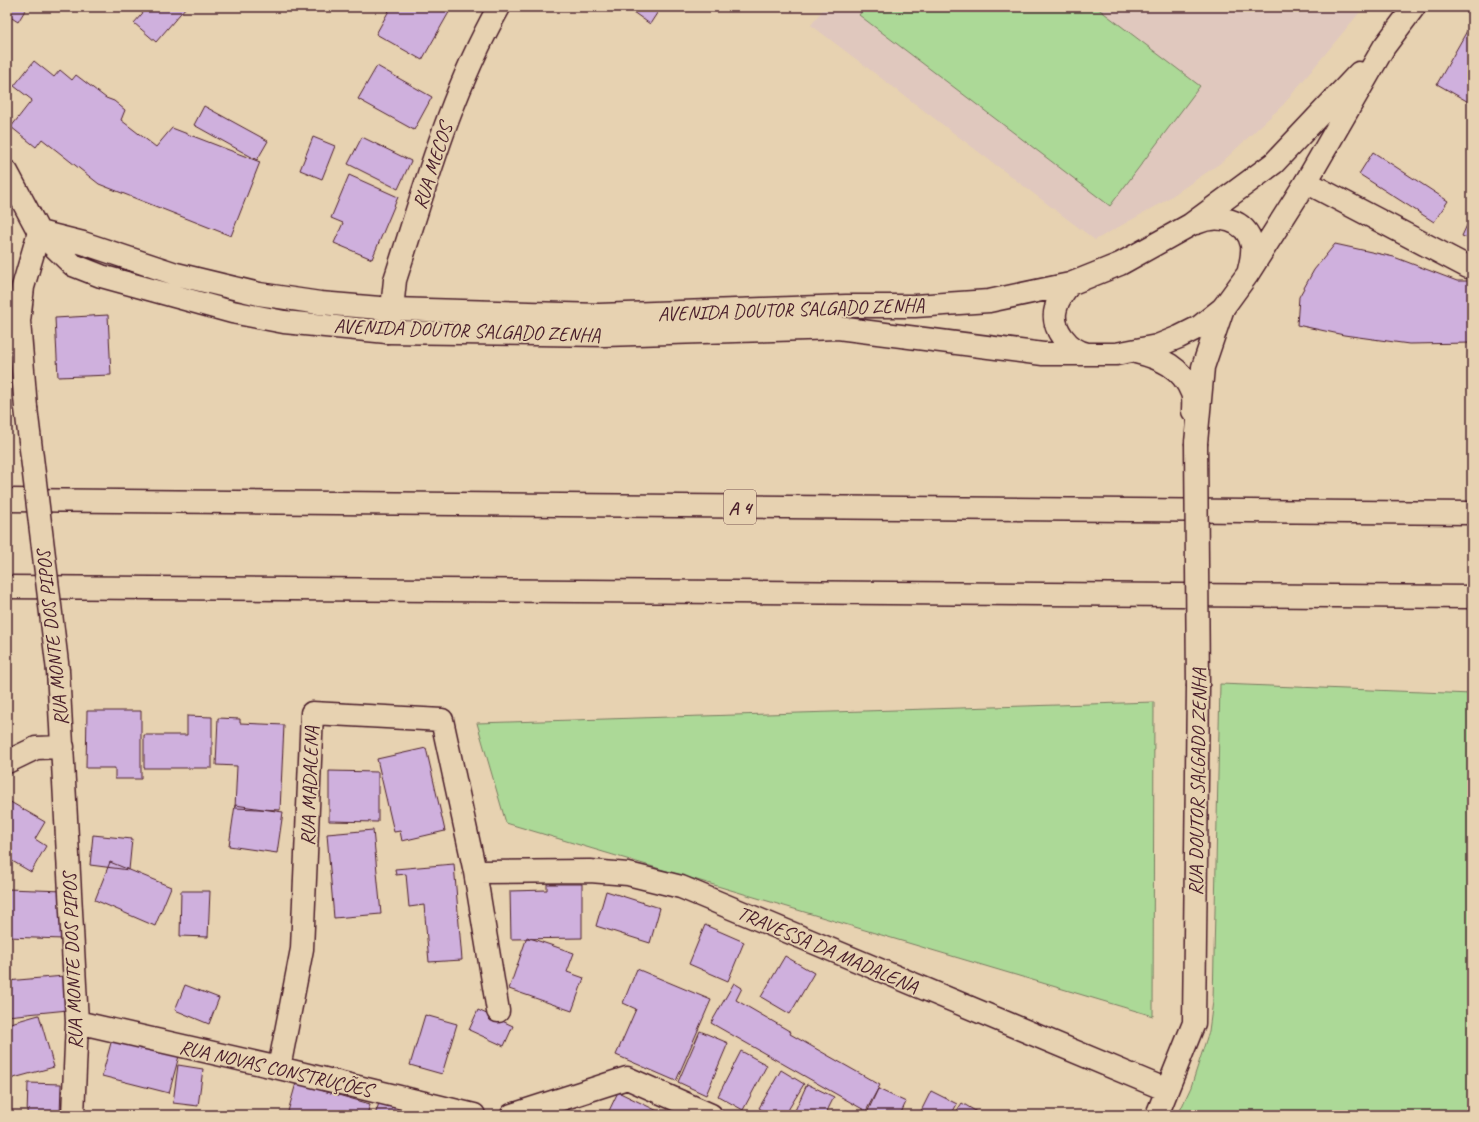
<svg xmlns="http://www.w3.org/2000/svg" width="1479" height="1122" viewBox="0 0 1479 1122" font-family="Caveat,sans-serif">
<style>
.built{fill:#e0c8be}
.green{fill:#acd997;stroke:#7b7c61}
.building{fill:#cfb0dd;stroke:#4a1f2b}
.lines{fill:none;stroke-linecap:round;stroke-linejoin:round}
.minor-casing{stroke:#4a1f2b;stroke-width:25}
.secondary-casing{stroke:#4a1f2b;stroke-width:25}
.motorway-casing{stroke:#4a1f2b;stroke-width:25}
.minor{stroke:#e7d2b1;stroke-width:22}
.secondary{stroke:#e7d2b1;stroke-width:22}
.motorway{stroke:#e7d2b1;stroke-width:22}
.minor-bridge-casing{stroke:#4a1f2b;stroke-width:25;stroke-linecap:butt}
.minor-bridge{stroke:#e7d2b1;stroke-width:22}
.labels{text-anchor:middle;stroke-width:3.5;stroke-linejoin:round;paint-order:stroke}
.shield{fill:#e7d2b1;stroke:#795553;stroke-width:1}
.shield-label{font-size:19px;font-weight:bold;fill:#4a1f2b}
.street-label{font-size:20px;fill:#4a1f2b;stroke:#e7d2b1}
</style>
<rect width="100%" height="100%" fill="#e7d2b1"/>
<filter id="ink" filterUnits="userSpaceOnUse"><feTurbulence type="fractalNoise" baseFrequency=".025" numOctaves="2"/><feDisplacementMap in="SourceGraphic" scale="8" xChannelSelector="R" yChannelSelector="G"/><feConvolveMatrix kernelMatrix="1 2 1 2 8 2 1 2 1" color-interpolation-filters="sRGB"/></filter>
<g filter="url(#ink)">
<!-- built -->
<path class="built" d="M825,7H1364L1283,105L1222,162L1160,204L1095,240L811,25Z"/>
<!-- green -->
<path class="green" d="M865,7H1096L1200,86L1110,206L859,15Z
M1220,684L1472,694V1115H1178L1191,1087L1209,1031L1213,1001Z
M1154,702L1153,1016L506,823L477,723Z"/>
<!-- building -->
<path class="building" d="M7,7H27L18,22L7,15Z
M148,7H186L156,42L134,23Z
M391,7H452L422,60L376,34Z
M626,7H661L650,24Z
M1472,22V104L1437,84Z
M34,61L54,77L60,70L72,80L76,75L106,98L114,101L125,110L121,120L156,147L172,128L260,162L231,236L99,184L42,139L36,147L11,127L32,100L14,86Z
M377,66L432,97L414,130L358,99Z
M204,106L268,141L257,160L194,125Z
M313,137L335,146L322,179L300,170Z
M362,137L411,161L398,189L348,164Z
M1373,152L1448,201L1434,222L1359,174Z
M349,175L398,197L372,259L334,243L343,223L331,218Z
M1472,214V240L1462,236Z
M1335,244L1394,257L1457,281H1472V343L1409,344L1344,335L1297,325L1299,297L1314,270Z
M108,315L111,375L58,377L55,318Z
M87,711H141V779H115V768H86Z
M187,716L212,717V768H144V735H187Z
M218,718L240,719V723L284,725L280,810L235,808L237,766L216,765Z
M426,748L445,831L402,841L400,831L394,832L377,759Z
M329,771L378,772V822L329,821Z
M7,800L45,822L35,839L46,846L31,872L7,858Z
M235,805L283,812L277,853L229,846Z
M373,830L381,914L334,918L327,834Z
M93,835L132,839L129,870L90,865Z
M110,862L171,887L155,926L95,900Z
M454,864L462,960L429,962L424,905L409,907L406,874L396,875L395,869Z
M547,884H582V938L511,939L510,891L547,890Z
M7,889L64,891L63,939L7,937Z
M181,891H210L208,937L180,936Z
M606,891L660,908L650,943L596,926Z
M705,925L744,942L728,981L689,964Z
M527,937L574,953L567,972L584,978L572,1011L509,989Z
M785,956L814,973L790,1014L761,997Z
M637,969L711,1000L676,1081L616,1055L636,1009L623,1003Z
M64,976L68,1010L7,1016V981Z
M734,983L742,988L736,1000L791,1032L790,1034L880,1085L866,1111L711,1023Z
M185,985L219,998L209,1024L175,1010Z
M478,1010L513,1026L504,1046L469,1030Z
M39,1015L54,1067L10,1079L7,1067V1024Z
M425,1015L457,1024L442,1074L410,1065Z
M700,1031L728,1043L706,1095L678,1082Z
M112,1039L179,1056L169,1093L102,1076Z
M741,1051L767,1065L743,1110L718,1096Z
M178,1065L203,1069L198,1106L173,1103Z
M781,1070L804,1084L785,1115H770L759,1108Z
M28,1083L61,1084L60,1115H27Z
M296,1083L370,1104L367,1115H287Z
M807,1084L834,1097L825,1115H793Z
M878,1089L906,1102L900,1115H866Z
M931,1091L957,1104L951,1115H919Z
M618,1092L666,1115H607Z
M379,1103L416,1115H375Z
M962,1103L982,1115H954Z
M568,1106L570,1115H532Z"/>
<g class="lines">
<defs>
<path id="minor" d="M1306,182L1468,267H1472
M387,332L392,309L395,280C425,187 451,92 499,7
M1136,352C1161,358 1182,367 1192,393C1194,398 1193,406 1193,411
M26,408L19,321L23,287L39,232
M1196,443L1203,367L1223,308
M58,671L77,1022L73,1115
M7,762L36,748L63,747
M475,872L590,871L628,874L681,887L1167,1090
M77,1022L279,1068L474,1115
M279,1068L302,949L312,713L442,720L475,872L498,1011
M512,1115L627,1078L711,1115
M1157,1115L1194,1023L1198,687"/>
<path id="secondary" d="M7,172L39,232L73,265L101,276L232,312L284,322L387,332L604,335L838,328L1043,354H1116L1157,346L1179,337L1199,327L1223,308L1247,275L1306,182L1384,47L1414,7
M1196,223C1216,214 1247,218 1252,245C1253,253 1251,262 1249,270
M39,232L83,243L176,274L259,294L320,303L392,309L599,315L846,306H915L989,301L1070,284L1120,264L1190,225L1274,163L1359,73
M1070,284C1064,291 1058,298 1056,308C1050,328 1069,351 1088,354"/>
<path id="motorway" d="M7,500L1472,513
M7,587L1472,597"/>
</defs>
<!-- minor casing -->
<use href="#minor" class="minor-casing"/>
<!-- secondary casing -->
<use href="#secondary" class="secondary-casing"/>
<!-- motorway casing -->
<use href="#motorway" class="motorway-casing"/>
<!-- minor -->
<use href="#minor" class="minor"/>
<!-- secondary -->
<use href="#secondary" class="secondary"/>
<!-- motorway -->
<use href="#motorway" class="motorway"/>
<defs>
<path id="minor-bridge" d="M26,408L58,671
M1196,443L1198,687"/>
</defs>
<!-- minor-bridge casing -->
<use href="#minor-bridge" class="minor-bridge-casing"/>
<!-- minor-bridge -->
<use href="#minor-bridge" class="minor-bridge"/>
</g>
</g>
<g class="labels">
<!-- shield labels -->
<rect class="shield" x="724" y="490" width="32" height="34" rx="3"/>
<g class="shield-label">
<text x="740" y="514">A 4</text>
</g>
<!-- street labels -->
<g class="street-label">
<text transform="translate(432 166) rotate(-72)" y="7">RUA MECOS</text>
<text transform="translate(791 309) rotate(-2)" y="7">AVENIDA DOUTOR SALGADO ZENHA</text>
<text transform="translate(467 330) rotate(2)" y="7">AVENIDA DOUTOR SALGADO ZENHA</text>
<text transform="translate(52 638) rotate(-96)" y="7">RUA MONTE DOS PIPOS</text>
<text transform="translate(1197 782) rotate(-89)" y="7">RUA DOUTOR SALGADO ZENHA</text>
<text transform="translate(309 786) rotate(-88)" y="7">RUA MADALENA</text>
<text transform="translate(828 949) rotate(23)" y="7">TRAVESSA DA MADALENA</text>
<text transform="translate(72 961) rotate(-92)" y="7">RUA MONTE DOS PIPOS</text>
<text transform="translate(276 1068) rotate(13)" y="7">RUA NOVAS CONSTRUÇÕES</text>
</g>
</g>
<!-- margin -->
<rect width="1479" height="1122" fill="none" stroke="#e7d2b1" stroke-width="24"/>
<rect x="12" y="12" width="1455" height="1098" fill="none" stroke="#4a1f2b" stroke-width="1.5" filter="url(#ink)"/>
</svg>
